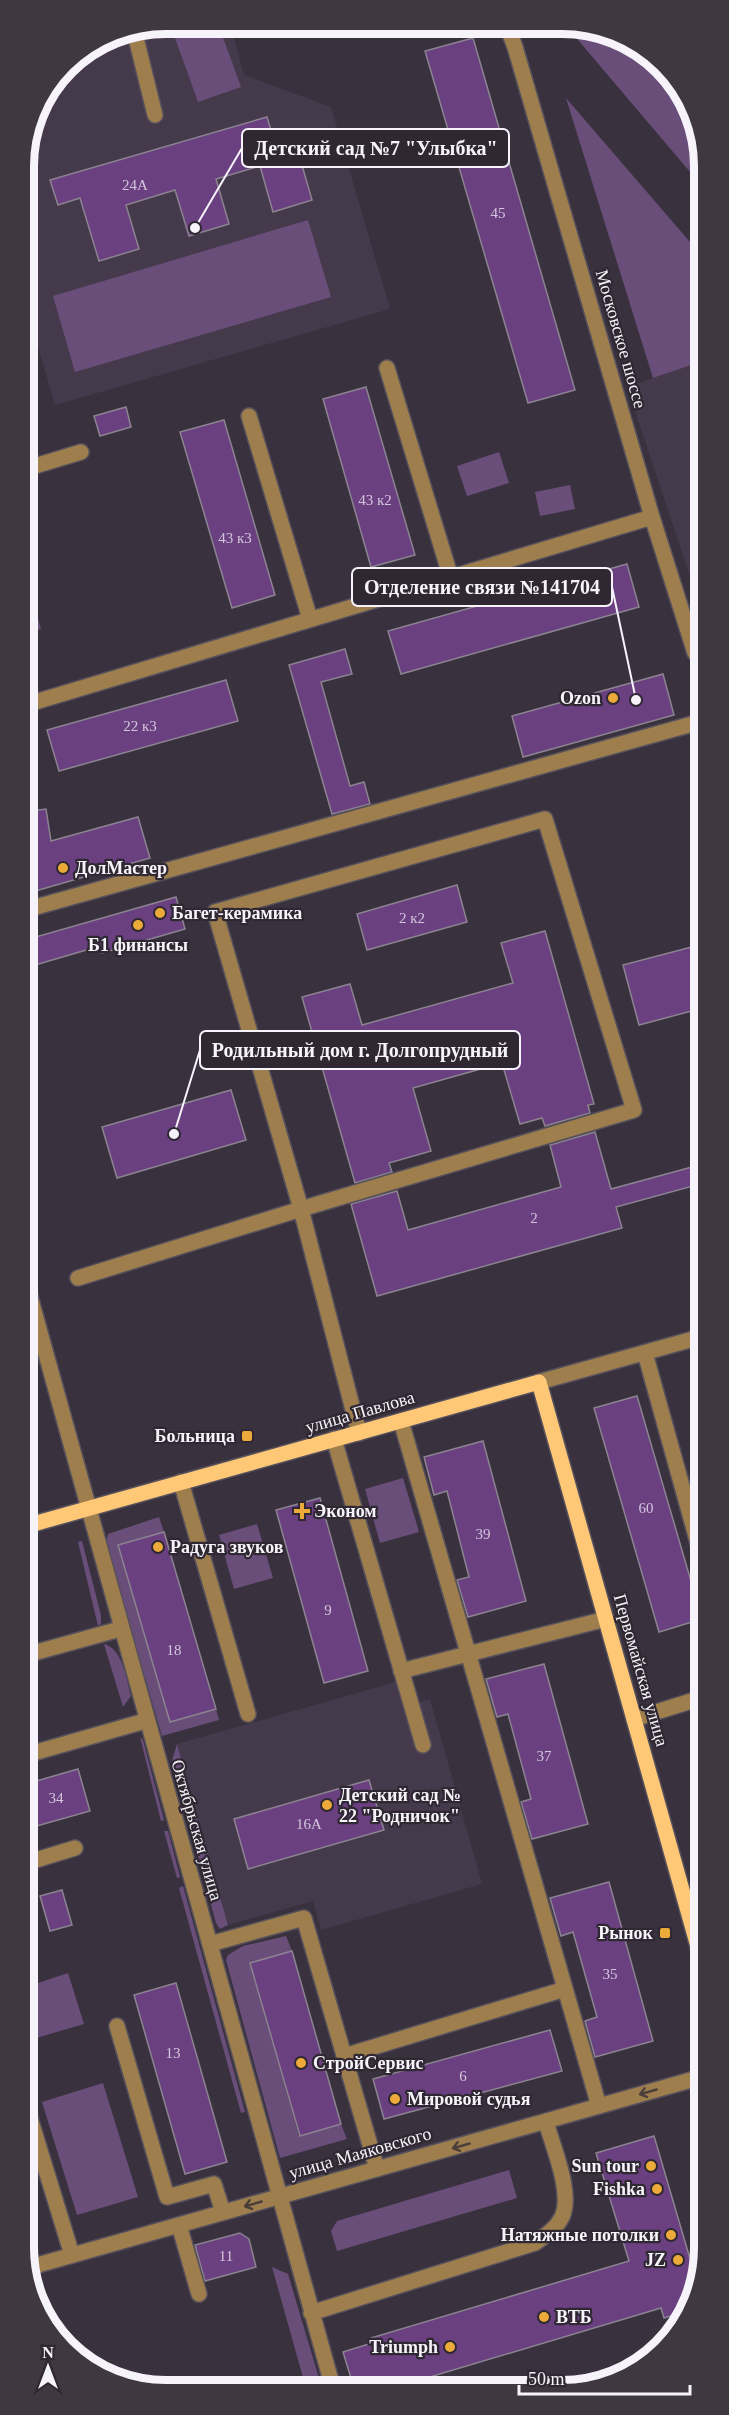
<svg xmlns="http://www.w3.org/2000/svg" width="729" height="2415" viewBox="0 0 729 2415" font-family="Georgia,serif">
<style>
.built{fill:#453a4b}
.green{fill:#6a4e7a}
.building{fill:#6a4080;stroke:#8b8390;stroke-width:1.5}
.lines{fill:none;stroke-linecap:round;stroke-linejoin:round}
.minor-casing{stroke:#57515c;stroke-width:18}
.major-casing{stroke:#57515c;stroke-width:18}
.minor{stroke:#9e7e4d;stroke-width:15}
.major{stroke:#fec877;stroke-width:15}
.oneway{stroke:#4b3e3a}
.poi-dot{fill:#ebaa39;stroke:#2f2833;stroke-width:2}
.labels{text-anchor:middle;stroke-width:4.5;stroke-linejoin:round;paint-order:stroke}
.number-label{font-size:15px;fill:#d4c6dc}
.street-label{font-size:18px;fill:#f7f3fa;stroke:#2f2833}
.poi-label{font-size:18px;font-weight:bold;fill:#f7f3fa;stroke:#2f2833;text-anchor:end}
.rim{fill:none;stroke:#f7f3fa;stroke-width:8}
.leader{fill:none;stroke:#f7f3fa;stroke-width:2}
.callout-dot{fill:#f7f3fa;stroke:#2f2833;stroke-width:2}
.callout{fill:#2f2833;stroke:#f7f3fa;stroke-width:2}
.callout-label{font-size:20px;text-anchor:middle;font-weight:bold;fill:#f7f3fa}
</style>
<rect width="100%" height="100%" fill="#39323e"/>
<!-- built -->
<path class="built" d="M167,24H230L244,75L331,107L390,309L55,405L24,299V158L35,112L66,65L112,35Z
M703,361V615L627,387Z
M399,1681L406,1706L430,1699L482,1884L321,1930L313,1901L228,1925L177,1744Z"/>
<!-- green -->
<path class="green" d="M170,24H218L241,87L198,102Z
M567,27H591L664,66L702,139V186Z
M566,98L702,256L703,361L653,378Z
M308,220L331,297L75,372L53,296Z
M499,452L509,483L467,496L457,466Z
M570,485L575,509L540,516L535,492Z
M25,574L41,629L25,633Z
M26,1323L38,1374L34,1377L26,1348Z
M403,1478L419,1532L380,1543L365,1489Z
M159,1517L164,1532L118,1546L170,1721L216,1709L219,1720L162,1736L106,1544L108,1534Z
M257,1524L273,1578L234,1589L219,1535Z
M82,1541L101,1615V1624L98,1626L78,1542Z
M104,1644C123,1649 126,1678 131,1696L123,1707Z
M140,1737L143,1740L164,1820L161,1821Z
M177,1744L193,1802H183L171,1764Z
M194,1807L212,1868L202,1871L186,1815Z
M164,1831H168L180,1877L177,1878Z
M214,1876L228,1925L220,1929L216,1923L204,1880Z
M183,1886L245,2112L241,2113L179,1888Z
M286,1936L292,1951L250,1963L299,2136L341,2124L347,2139L280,2158L226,1960L228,1955L243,1946Z
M68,1973L84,2024L26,2041V1987Z
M103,2083L138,2197L77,2215L42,2102Z
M509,2170L517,2198L337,2251L331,2231L337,2221Z
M272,2267L288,2274L321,2385L306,2388Z"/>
<!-- building -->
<path class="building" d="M473,38L575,390L528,403L425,51Z
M267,117L274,140L293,134L312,200L273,212L260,166L216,179L229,224L189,236L175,190L126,205L139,249L99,261L80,198L58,205L50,180Z
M366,387L415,555L371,567L323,399Z
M126,407L131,427L100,436L94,416Z
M224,420L275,595L232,608L180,432Z
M627,564L639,607L401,674L388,631Z
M345,649L352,674L321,682L350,786L364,782L370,804L332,814L289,665Z
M663,674L674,715L523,757L512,716Z
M226,680L238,721L59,771L47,730Z
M46,809L51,841L138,817L150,858L25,894V812Z
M457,885L467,922L367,950L357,914Z
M176,897L185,929L102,953L100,946L25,968V940Z
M545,931L594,1104L588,1105L590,1113L545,1126L542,1118L520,1124L502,1063L413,1088L431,1151L389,1163L392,1172L355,1183L302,997L350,984L362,1025L513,983L501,943Z
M703,944V1008L639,1025L623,965Z
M231,1090L246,1140L117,1178L102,1127Z
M595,1132L611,1189L703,1164L704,1183L616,1207L622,1228L377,1296L351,1204L397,1191L408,1230L561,1187L550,1145Z
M637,1396L702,1619L659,1632L594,1408Z
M483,1441L526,1601L468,1617L457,1580L469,1577L447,1491L434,1495L424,1457Z
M320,1498L368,1671L324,1683L276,1510Z
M164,1532L216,1709L170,1722L118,1545Z
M544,1664L588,1824L532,1839L521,1802L531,1799L508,1714L497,1717L486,1679Z
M78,1769L90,1811L26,1829V1784Z
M369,1780L384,1830L248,1869L234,1819Z
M609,1882L653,2041L595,2057L585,2021L597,2017L573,1932L561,1936L550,1898Z
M62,1890L72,1925L50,1931L40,1896Z
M292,1951L341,2124L300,2136L250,1963Z
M176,1983L227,2162L185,2174L134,1995Z
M550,2030L562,2071L384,2119L373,2079Z
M654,2136L698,2286L690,2310L664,2318L661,2308L393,2388H354L343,2352L372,2343L371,2338L629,2261L596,2153Z
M240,2233L249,2239L256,2267L205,2281L195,2245Z"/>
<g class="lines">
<defs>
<path id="minor" d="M507,26L515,47L652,517L695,653L703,659
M134,30L155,115
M387,368L451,578
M249,416L310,619
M25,469L81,452
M25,705L652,517
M545,819L634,1110L301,1209L215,912Z
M25,910L703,721
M78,1278L301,1209L359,1433
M26,1282L333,2388
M645,1353L704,1565
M539,1382L704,1336
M401,1421L599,2106
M334,1439L423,1745
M181,1482L248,1714
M26,1655L120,1629
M401,1671L606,1619
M634,1719L704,1697
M26,1755L145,1721
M26,1863L75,1848
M210,1944L304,1918L377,2169
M117,2026L167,2197L214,2184L223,2212
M344,2056L565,1989
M26,2105L72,2255
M179,2225L199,2294
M27,2268L705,2076
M311,2313L535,2243C545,2236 556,2229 562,2217C573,2193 553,2147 546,2122"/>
<path id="major" d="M26,1526L539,1382L704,1968"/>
</defs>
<!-- minor casing -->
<use href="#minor" class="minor-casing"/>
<!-- major casing -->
<use href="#major" class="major-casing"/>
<!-- minor -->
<use href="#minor" class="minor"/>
<!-- major -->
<use href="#major" class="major"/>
</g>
<!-- one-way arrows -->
<defs><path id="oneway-shaft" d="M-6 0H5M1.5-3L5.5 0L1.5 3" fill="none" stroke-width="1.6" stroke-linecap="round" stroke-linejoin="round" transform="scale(1.5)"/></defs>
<g class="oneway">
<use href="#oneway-shaft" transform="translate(648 2092) rotate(164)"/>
<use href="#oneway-shaft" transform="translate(461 2146) rotate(164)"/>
<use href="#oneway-shaft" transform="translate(253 2204) rotate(164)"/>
</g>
<!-- markers -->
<g class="poi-dot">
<circle cx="613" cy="698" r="6"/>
<circle cx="63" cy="868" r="6"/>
<circle cx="160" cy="913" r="6"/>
<circle cx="138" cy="925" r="6"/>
<rect x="241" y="1430" width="12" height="12" rx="3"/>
<path d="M299 1502h6v6h6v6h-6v6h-6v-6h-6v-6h6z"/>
<circle cx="158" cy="1547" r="6"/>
<circle cx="327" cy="1805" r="6"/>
<rect x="659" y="1927" width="12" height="12" rx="3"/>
<circle cx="301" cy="2063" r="6"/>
<circle cx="395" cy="2099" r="6"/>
<circle cx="651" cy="2166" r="6"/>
<circle cx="657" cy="2189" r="6"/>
<circle cx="671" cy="2235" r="6"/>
<circle cx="678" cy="2260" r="6"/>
<circle cx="544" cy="2317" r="6"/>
<circle cx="450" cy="2347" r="6"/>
</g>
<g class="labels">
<!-- number labels -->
<g class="number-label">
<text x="135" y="190">24А</text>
<text x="498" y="218">45</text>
<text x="375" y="505">43 к2</text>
<text x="235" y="543">43 к3</text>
<text x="140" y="731">22 к3</text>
<text x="412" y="923">2 к2</text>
<text x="534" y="1223">2</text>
<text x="646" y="1513">60</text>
<text x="483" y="1539">39</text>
<text x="328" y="1615">9</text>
<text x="174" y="1655">18</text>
<text x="544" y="1761">37</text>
<text x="56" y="1803">34</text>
<text x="309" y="1829">16А</text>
<text x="610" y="1979">35</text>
<text x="173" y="2058">13</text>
<text x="463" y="2081">6</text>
<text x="226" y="2261">11</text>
</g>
<!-- street labels -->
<g class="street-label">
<text transform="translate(621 339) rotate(74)" y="6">Московское шоссе</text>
<text transform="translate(360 1412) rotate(-16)" y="6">улица Павлова</text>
<text transform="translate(641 1670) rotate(74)" y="6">Первомайская улица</text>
<text transform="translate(197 1830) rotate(74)" y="6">Октябрьская улица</text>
<text transform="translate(360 2153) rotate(-16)" y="6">улица Маяковского</text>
</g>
<!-- poi labels -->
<g class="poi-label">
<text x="601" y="704">Ozon</text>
<text x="75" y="874" text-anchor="start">ДолМастер</text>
<text x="172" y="919" text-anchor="start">Багет-керамика</text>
<text x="138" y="951" text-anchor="middle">Б1 финансы</text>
<text x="235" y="1442">Больница</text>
<text x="314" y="1517" text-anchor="start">Эконом</text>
<text x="170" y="1553" text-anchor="start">Радуга звуков</text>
<text x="339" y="1801" text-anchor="start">Детский сад №<tspan x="339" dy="21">22 "Родничок"</tspan></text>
<text x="653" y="1939">Рынок</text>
<text x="313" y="2069" text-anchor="start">СтройСервис</text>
<text x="407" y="2105" text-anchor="start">Мировой судья</text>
<text x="639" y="2172">Sun tour</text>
<text x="645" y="2195">Fishka</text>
<text x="659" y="2241">Натяжные потолки</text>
<text x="666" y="2266">JZ</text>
<text x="556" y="2323" text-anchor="start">ВТБ</text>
<text x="438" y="2353">Triumph</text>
</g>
</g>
<!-- crop -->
<path d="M0 0H729V2415H0ZM166 34H562A132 132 0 0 1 694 166V2248A132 132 0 0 1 562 2380H166A132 132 0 0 1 34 2248V166A132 132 0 0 1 166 34Z" fill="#3f3843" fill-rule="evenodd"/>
<path class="rim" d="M166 34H562A132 132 0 0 1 694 166V2248A132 132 0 0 1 562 2380H166A132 132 0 0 1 34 2248V166A132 132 0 0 1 166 34Z"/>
<!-- callouts -->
<path class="leader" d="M195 228L242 148M636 700L612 587M174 1134L200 1050"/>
<g class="callout-dot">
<circle cx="195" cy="228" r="6"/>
<circle cx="636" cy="700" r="6"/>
<circle cx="174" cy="1134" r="6"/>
</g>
<g class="callout">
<rect x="242" y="129" width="267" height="38" rx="6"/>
<rect x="352" y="568" width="260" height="38" rx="6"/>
<rect x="200" y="1031" width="320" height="38" rx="6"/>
</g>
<g class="callout-label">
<text x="376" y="155">Детский сад №7 "Улыбка"</text>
<text x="482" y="594">Отделение связи №141704</text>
<text x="360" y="1057">Родильный дом г. Долгопрудный</text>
</g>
<!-- north arrow -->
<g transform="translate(48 2367)" stroke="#2f2833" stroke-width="4.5" paint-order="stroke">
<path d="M0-4.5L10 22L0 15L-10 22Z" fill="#f7f3fa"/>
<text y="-9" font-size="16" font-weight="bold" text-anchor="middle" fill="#f7f3fa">N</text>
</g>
<!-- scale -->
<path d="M519 2385v9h171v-9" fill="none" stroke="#f7f3fa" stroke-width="3"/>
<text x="528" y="2385" font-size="18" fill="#f7f3fa" stroke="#2f2833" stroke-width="4.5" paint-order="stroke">50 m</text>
</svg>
